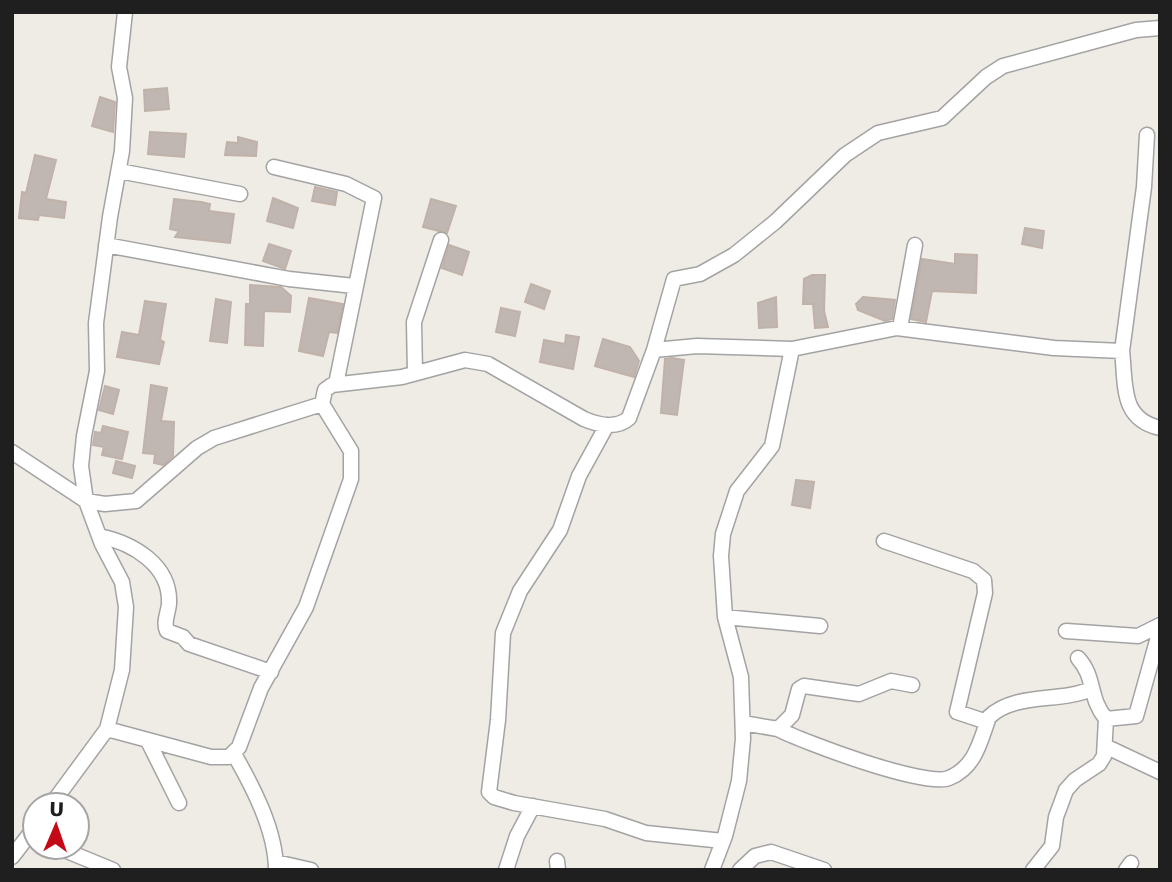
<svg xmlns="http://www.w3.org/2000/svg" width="1172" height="882" viewBox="0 0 1172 882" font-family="'DejaVu Sans',sans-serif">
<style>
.building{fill:#c0b7b2;stroke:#c0b2a9;stroke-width:2}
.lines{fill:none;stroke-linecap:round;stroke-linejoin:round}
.minor-casing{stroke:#a3a3a3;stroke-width:17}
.minor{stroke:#fff;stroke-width:14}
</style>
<rect width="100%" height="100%" fill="#efece6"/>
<!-- building -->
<path class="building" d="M167,88L169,109L145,111L144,90Z
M100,97L115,102L113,132L92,126Z
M150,132L186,134L184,157L148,154Z
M238,137L257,142L256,156L225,155L227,142L238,143Z
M35,155L56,160L46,199L66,202L64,218L39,215L38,220L19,218L22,192L26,193Z
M315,187L337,192L335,205L312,201Z
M273,198L298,208L293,228L267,221Z
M174,199L201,202L210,204L209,211L234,214L230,243L175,237L179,231L170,229Z
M431,199L456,206L447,233L423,227Z
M1025,228L1044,231L1042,248L1022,244Z
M269,244L291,251L285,269L263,261Z
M449,245L469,252L462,275L442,268Z
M955,254L977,255L976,293L932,291L926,322L911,319L922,259L955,264Z
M812,275H825L824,311L828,327L815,328L813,304H803L804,279Z
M531,284L550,291L544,309L525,302Z
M250,285L281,287L291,296L290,312L264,311L263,346L245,345L246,304H250Z
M776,297L777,327L759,328L758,303Z
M863,297L895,300L892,319L885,321L858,310L856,304Z
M309,298L343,304L337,333L329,332L323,356L299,351Z
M216,299L231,302L227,343L210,341Z
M145,301L166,304L160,340L164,342L159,364L117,357L122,332L139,335Z
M501,308L520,312L515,336L496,332Z
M566,335L579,337L573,369L540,362L544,340L565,344Z
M603,339L630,347L639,361L634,377L595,366Z
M672,358L684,360L677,415L661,413L665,359Z
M151,385L167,388L161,421L174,422L173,456L163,465L154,463L155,454L143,453Z
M105,386L119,390L113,414L99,410Z
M103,426L128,432L122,459L102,455L104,447L93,445L95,432L101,433Z
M116,461L135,466L132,478L113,473Z
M796,480L814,482L810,508L792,505Z"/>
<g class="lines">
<defs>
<path id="minor" d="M274,167L346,184L374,198L336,384
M119,171L240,194
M106,245L289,279L354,286
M900,328L915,245
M654,350L674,279L700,274L734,255L775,222L845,155L878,133L942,118L986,77L1003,66L1136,30L1160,28
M1122,351L1144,187L1147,135
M415,373L414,322L441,240
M607,425L579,476L560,530L520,591L503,633L498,720L489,792L494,797L514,803L605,819L646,833L723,841
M12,452L86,501L105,504L136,501L197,448L214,438L322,404
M99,536C133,543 171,565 169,604C168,614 163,622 167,631L183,637L189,644L271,672
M884,541L973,571L984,580L985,593L957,712L987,722
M725,617L820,626
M1066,631L1138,636L1160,625
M1078,658C1096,678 1088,697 1106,719
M743,723L778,729L792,715L799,689L804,686L859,694L891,681L912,685
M107,729L122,670L126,607L122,582L102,544L86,501L81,466L84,436L97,371L96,323L110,217L122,151L125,98L119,67L125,12
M778,729C803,742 926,788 949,778C976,767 980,741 989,717C1015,692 1060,703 1091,689
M149,743L179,803
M1105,746L1160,772
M234,754C253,787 276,831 276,870
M51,805L107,729L211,757H229L239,747L261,688L306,607L351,479V451L322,404L325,390L332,385L402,377L465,360L488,364L584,419C598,425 617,429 629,418L654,350L697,346L792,349L897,328L1054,348L1122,351C1126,385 1120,419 1160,428
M57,847L113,870
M12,857L35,827
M557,861L558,870
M276,862L311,870
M506,870L517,836L533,806
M712,870L725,836L739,781L743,739L741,677L725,617L721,556L723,534L737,491L772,446L792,349
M740,870L755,856L771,852L824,870
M1033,870L1052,846L1056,817L1066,790L1075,780L1099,764L1104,756L1106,719L1136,716L1160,630
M1126,870L1131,863"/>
</defs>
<!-- minor casing -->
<use href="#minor" class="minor-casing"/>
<!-- minor -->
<use href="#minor" class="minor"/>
</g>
<!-- border -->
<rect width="1172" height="882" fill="none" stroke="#1f1f1f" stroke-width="28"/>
<!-- north arrow -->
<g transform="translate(56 826) rotate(2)"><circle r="33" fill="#ffffff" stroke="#a5a5a5" stroke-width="2"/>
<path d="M0-5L12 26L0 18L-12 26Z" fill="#c40a17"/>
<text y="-10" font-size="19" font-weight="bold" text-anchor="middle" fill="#1f1f1f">U</text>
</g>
</svg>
